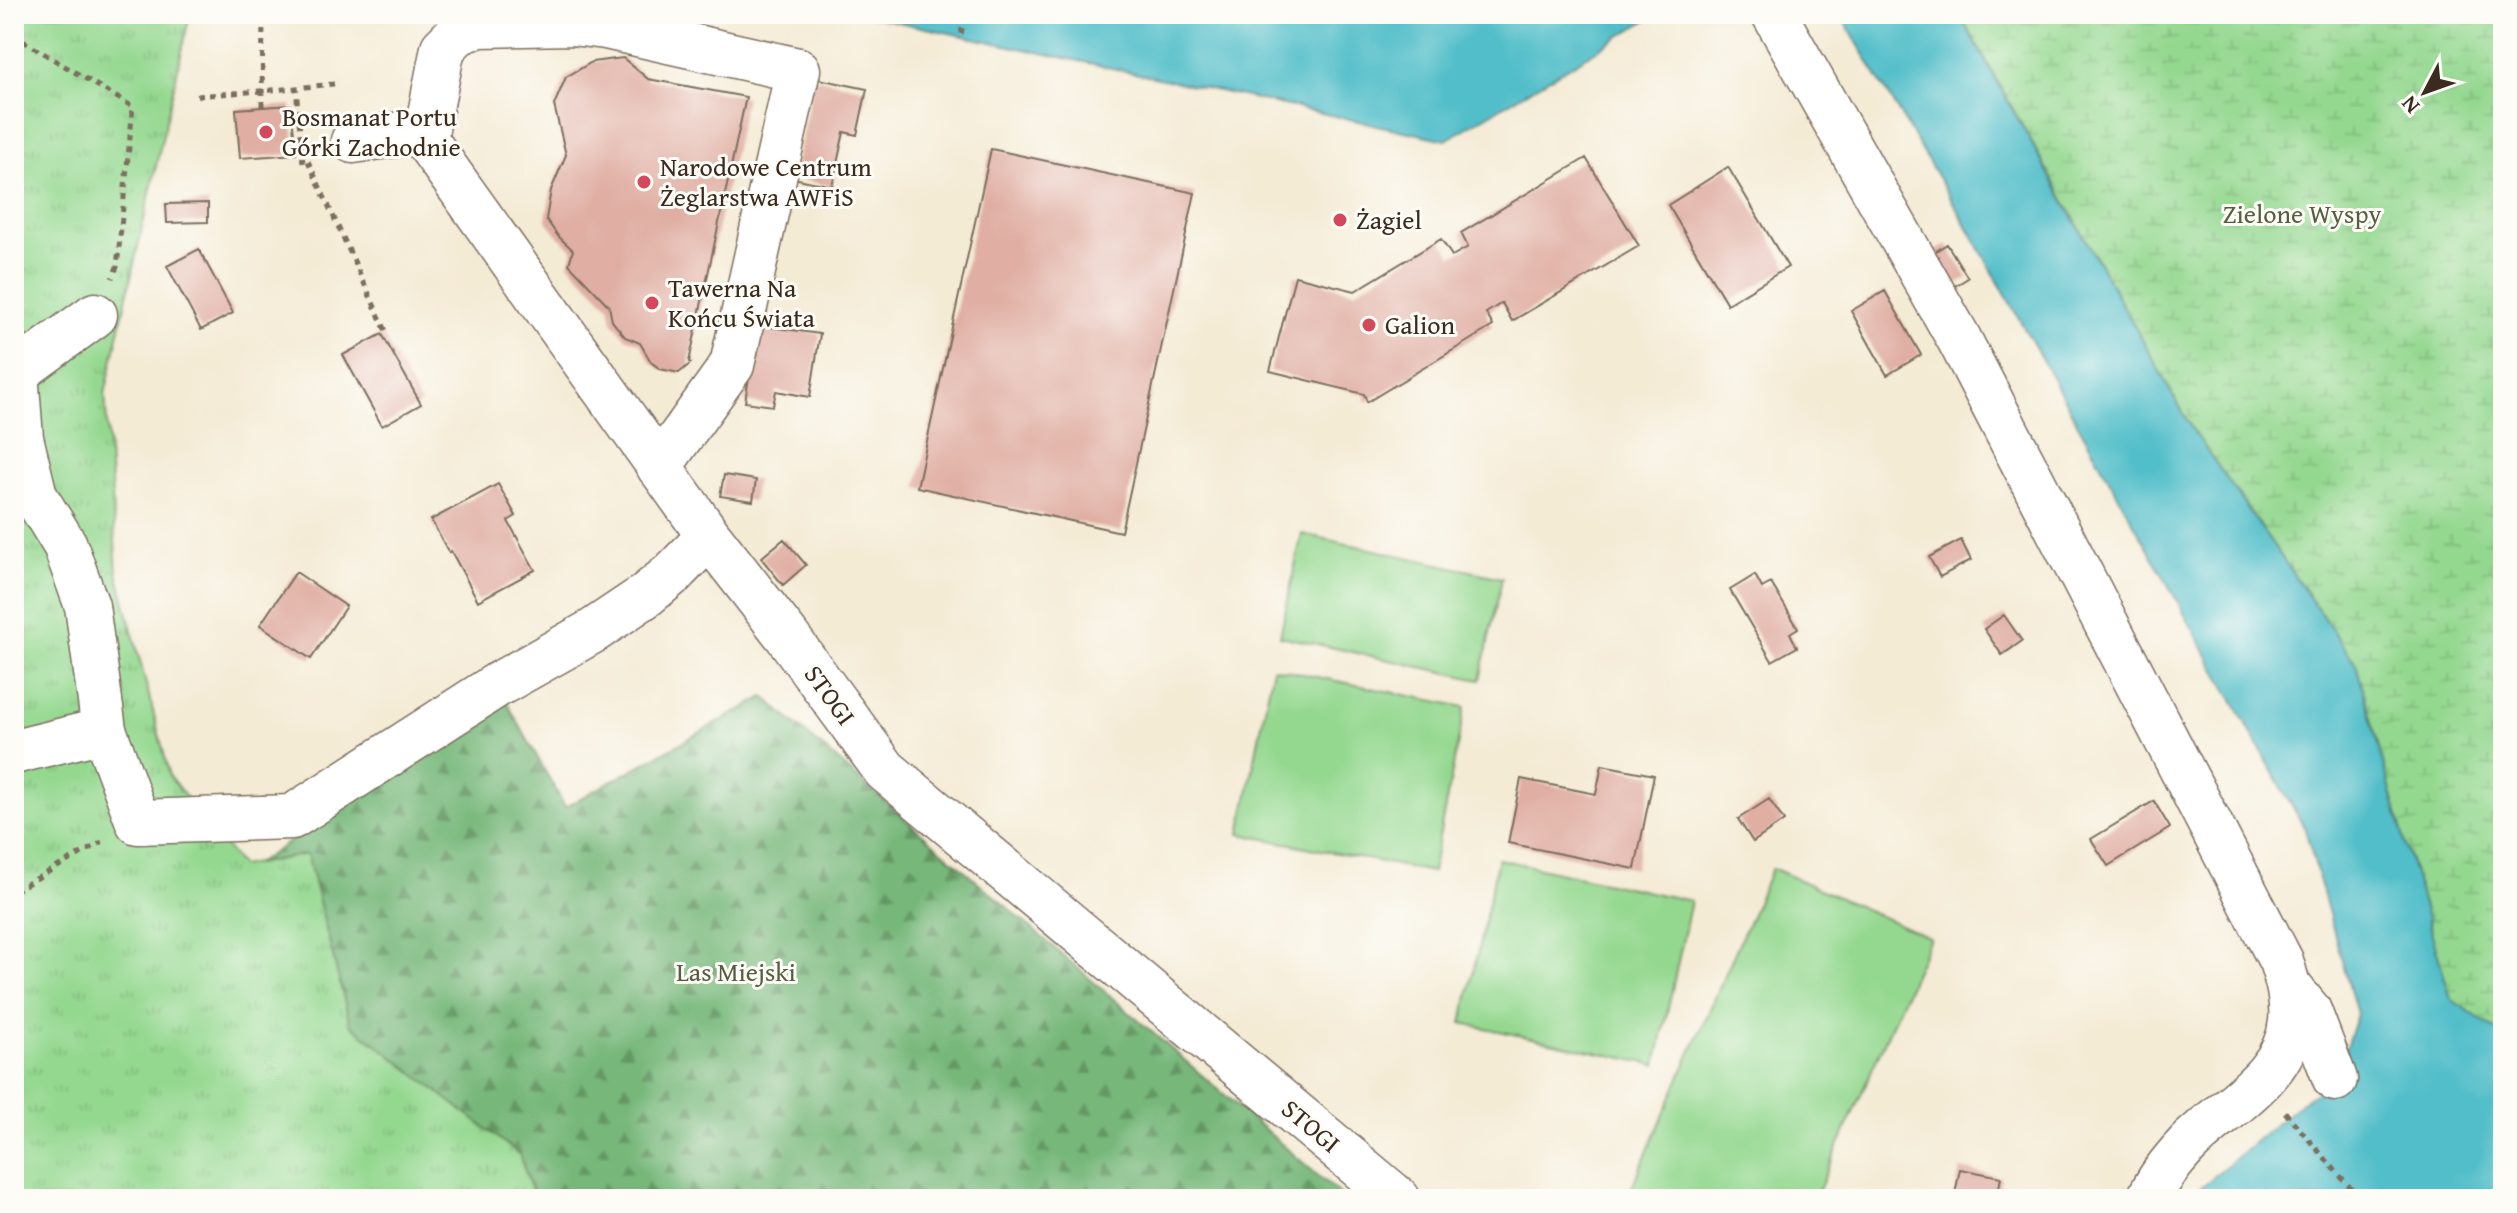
<svg xmlns="http://www.w3.org/2000/svg" width="2517" height="1213" viewBox="0 0 2517 1213" font-family="'Gentium Book Plus',serif">
<style>
.grass{fill:url(#grass-tufts);stroke:#688157;stroke-width:2}
.forest{fill:url(#forest-firs);stroke:#59714c;stroke-width:2}
.wetland{fill:url(#wetland-marsh);stroke:#688157;stroke-width:2}
.pitch{fill:#94d890;stroke:#688157;stroke-width:2}
.water{fill:#51bec9;stroke:#467474;stroke-width:2}
.building{fill:#e0aea3}
.lines{fill:none;stroke-linecap:round;stroke-linejoin:round}
.minor-casing{stroke:#7c6e5e;stroke-width:47}
.path{stroke:#7c6e5e;stroke-width:5;stroke-dasharray:6 6;stroke-linecap:butt}
.minor{stroke:#fff;stroke-width:44}
.poi-dot{fill:#d1495b;stroke:#fdfcf7;stroke-width:3}
.labels{text-anchor:middle;stroke-width:6;stroke-linejoin:round;paint-order:stroke}
.poi-label{font-size:26px;fill:#3b2a1e;stroke:#fdfcf7;text-anchor:start}
.park-label{font-size:26px;fill:#565e40;stroke:#fdfcf7}
.street-label{font-size:26px;fill:#3b2a1e;stroke:#fdfcf7}
</style>
<defs>
<pattern id="grass-tufts" width="24" height="20" patternUnits="userSpaceOnUse" patternTransform="scale(2)"><rect width="24" height="20" fill="#94d890"/><path d="M3 7l-1-3M5 7V3M7 7l1-3M15 17l-1-3M17 17v-4M19 17l1-3" fill="none" stroke="#80ba7c"/></pattern>
<pattern id="forest-firs" width="22" height="20" patternUnits="userSpaceOnUse" patternTransform="scale(2)"><rect width="22" height="20" fill="#77b87a"/><path d="M5 1l3.5 6h-7zM16 11l3.5 6h-7z" fill="#639663"/></pattern>
<pattern id="wetland-marsh" width="20" height="14" patternUnits="userSpaceOnUse" patternTransform="scale(2)"><rect width="20" height="14" fill="#94d890"/><path d="M1 5h8M5 5V1M11 12h8M15 12V8" fill="none" stroke="#80ba7c"/></pattern>
</defs>
<rect width="100%" height="100%" fill="#fdfcf7"/>
<filter id="ink" filterUnits="userSpaceOnUse"><feTurbulence type="fractalNoise" baseFrequency=".0125" numOctaves="2"/><feDisplacementMap in="SourceGraphic" scale="16" xChannelSelector="R" yChannelSelector="G"/><feConvolveMatrix kernelMatrix="1 2 1 2 8 2 1 2 1" color-interpolation-filters="sRGB"/></filter>
<filter id="wash" filterUnits="userSpaceOnUse"><feTurbulence type="fractalNoise" baseFrequency=".006" numOctaves="4" result="noise"/><feDisplacementMap in="SourceGraphic" scale="32" xChannelSelector="R" yChannelSelector="G"/><feGaussianBlur stdDeviation="1.8" result="paint"/><feColorMatrix in="noise" values="0 0 0 0 0 0 0 0 0 0 0 0 0 0 0 0 0 1.4 0 .05"/><feComposite in="paint" operator="in"/></filter>
<g filter="url(#wash)">
<rect width="100%" height="100%" fill="#f4ebd5"/>
<!-- grass -->
<path class="grass" d="M16,14H190L105,394L117,572L170,777L241,866L307,853L351,1024L519,1154L535,1199H14V18Z"/>
<!-- forest -->
<path class="forest" d="M764,697L1345,1199H535L519,1154L350,1024L307,854L256,864L505,699L565,807Z"/>
<!-- wetland -->
<path class="wetland" d="M1960,14H2503V1035L2451,1000L2406,847L2356,664L2192,429Z"/>
<!-- pitch -->
<path class="pitch" d="M1302,534L1502,578L1480,680L1280,636Z
M1273,668L1465,707L1432,872L1240,834Z
M1498,859L1691,901L1656,1065L1462,1023Z
M1772,868L1930,938L1815,1199H1654L1631,1189Z"/>
<!-- water -->
<path class="water" d="M861,14H1657L1446,140Z
M1840,14H1959L2192,429L2356,664L2406,847L2451,999L2503,1035V1199H2187L2303,1101L2335,1079L2357,1014L2305,829L1966,224Z"/>
<g id="blocks">
<!-- building -->
<path class="building" d="M623,58L648,79L746,97L689,362L691,363L679,373L660,369L651,362L640,343L625,337L612,321L609,306L569,264L573,250L558,236L546,219L551,190L566,155L554,105L566,77L592,62Z
M814,78L867,89L857,135L844,132L832,186L793,178Z
M291,105L296,154L240,158L236,109Z
M991,149L1195,193L1121,532L917,487Z
M1586,158L1639,246L1512,321L1502,303L1486,313L1493,326L1367,402L1364,394L1270,371L1295,276L1355,291L1441,239L1452,256L1468,247L1461,233Z
M1728,167L1788,267L1727,304L1668,205Z
M208,203V222L167,223L166,204Z
M1947,244L1968,278L1953,287L1933,253Z
M199,249L233,313L201,330L167,266Z
M1885,291L1921,355L1887,375L1851,311Z
M757,325L820,334L810,397L776,391L773,406L745,402Z
M382,334L421,404L382,426L343,355Z
M724,475L756,480L753,501L720,496Z
M498,484L516,516L508,521L535,570L478,601L451,551L449,553L431,520Z
M784,539L806,565L783,585L761,558Z
M1961,540L1971,560L1940,577L1929,557Z
M296,572L346,606L311,659L260,625Z
M1755,575L1762,588L1771,583L1798,628L1790,633L1797,647L1772,661L1730,590Z
M2004,615L2022,641L2002,655L1984,629Z
M1602,765L1654,775L1635,869L1508,843L1521,779L1596,794Z
M1769,799L1784,821L1753,842L1738,819Z
M2154,801L2170,828L2108,866L2091,839Z
M1960,1169L2001,1177L1997,1199H1954Z"/>
</g>
</g>
<g filter="url(#ink)">
<use href="#blocks" fill-opacity="0" stroke="#7c6e5e" stroke-width="2"/>
<g class="lines">
<defs>
<path id="minor" d="M1774,14L1959,339L2281,961C2287,980 2293,1000 2291,1021C2287,1077 2223,1108 2188,1144C2172,1161 2158,1178 2149,1199
M425,139L443,48L458,33L479,25L571,23L606,27L798,70L732,365L659,467
M353,141L415,132L425,139L709,536L787,636L885,770L1398,1199
M95,315L16,373L21,438L35,496L65,545L87,606L104,730L138,822L292,817L497,685L593,631L645,596L673,573L709,536
M14,752L104,730
M2291,989L2309,1011L2335,1079"/>
</defs>
<!-- minor casing -->
<use href="#minor" class="minor-casing"/>
<!-- path -->
<path class="path" d="M14,33L18,38L133,107L117,267L112,278
M961,34L965,14
M197,96L296,88
M262,107L263,14
M308,161L386,331
M303,163L296,88L334,84
M14,891L102,842
M2285,1112L2360,1199"/>
<!-- minor -->
<use href="#minor" class="minor"/>
</g>
</g>
<!-- markers -->
<g class="poi-dot">
<circle cx="266" cy="132" r="8"/>
<circle cx="644" cy="182" r="8"/>
<circle cx="1340" cy="220" r="8"/>
<circle cx="652" cy="303" r="8"/>
<circle cx="1369" cy="325" r="8"/>
</g>
<g class="labels">
<!-- poi labels -->
<g class="poi-label">
<text x="282" y="126">Bosmanat Portu<tspan x="282" dy="30">Górki Zachodnie</tspan></text>
<text x="660" y="176">Narodowe Centrum<tspan x="660" dy="30">Żeglarstwa AWFiS</tspan></text>
<text x="1356" y="229">Żagiel</text>
<text x="668" y="297">Tawerna Na<tspan x="668" dy="30">Końcu Świata</tspan></text>
<text x="1385" y="334">Galion</text>
</g>
<!-- park labels -->
<g class="park-label">
<text x="2302" y="223">Zielone Wyspy</text>
<text x="736" y="981">Las Miejski</text>
</g>
<!-- street labels -->
<g class="street-label">
<text transform="translate(830 695) rotate(54)" y="9">STOGI</text>
<text transform="translate(1311 1126) rotate(40)" y="9">STOGI</text>
</g>
</g>
<!-- margin -->
<rect width="2517" height="1213" fill="none" stroke="#fdfcf7" stroke-width="48"/>
<!-- north arrow -->
<g transform="translate(2425 92) rotate(229)" stroke="#fdfcf7" stroke-width="6" paint-order="stroke">
<path d="M0-6L14 30L0 20L-14 30Z" fill="#3b2a1e"/>
<text y="-12" font-size="22" font-weight="bold" text-anchor="middle" fill="#3b2a1e">N</text>
</g>
</svg>
